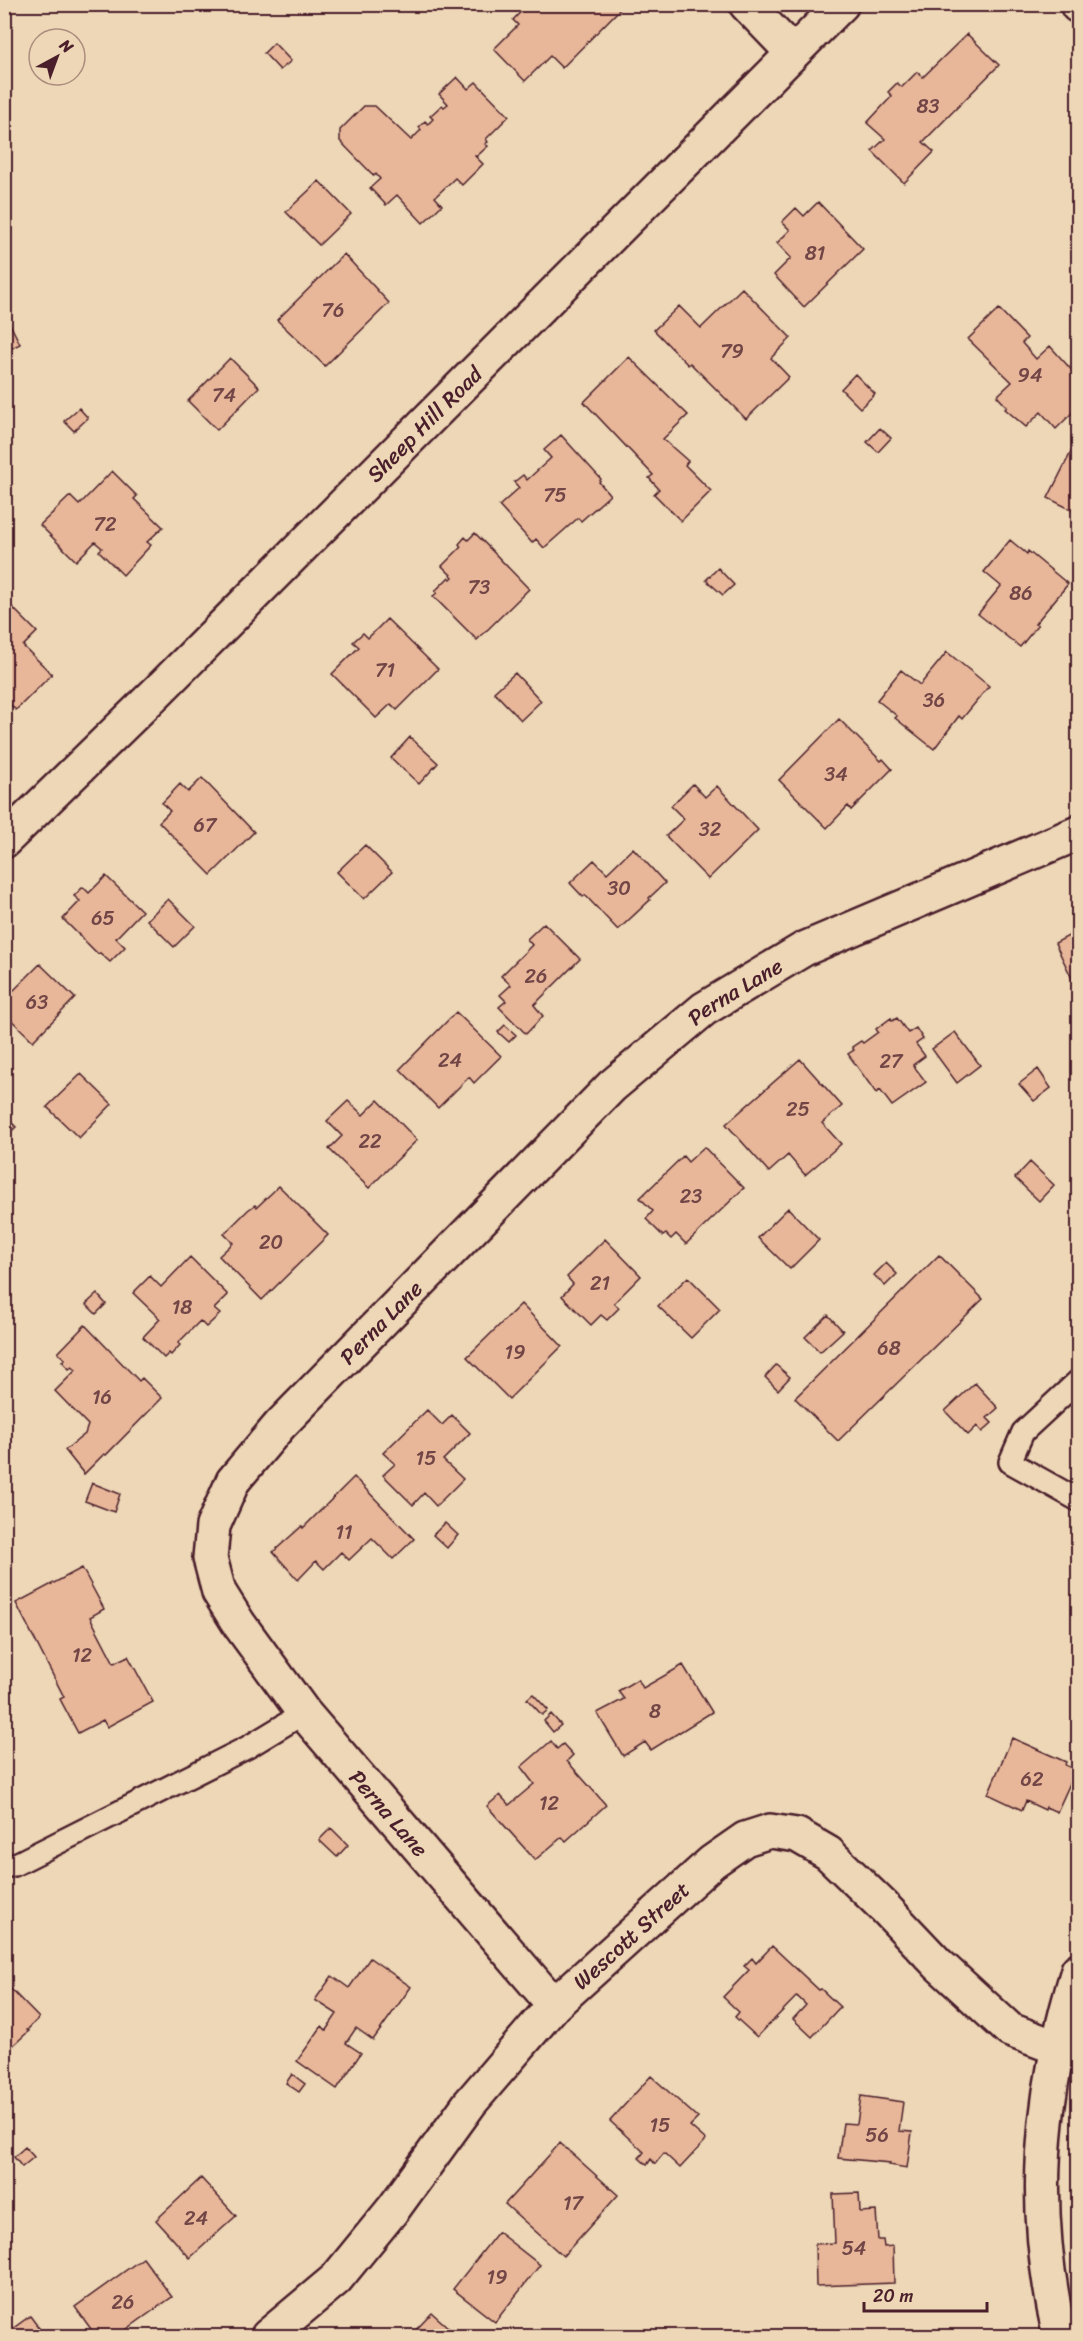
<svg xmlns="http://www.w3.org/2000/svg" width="1083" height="2341" viewBox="0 0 1083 2341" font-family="Sriracha,sans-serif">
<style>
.building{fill:#e8b799;stroke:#4a1f2b;stroke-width:1.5}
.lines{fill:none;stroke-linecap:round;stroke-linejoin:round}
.lane-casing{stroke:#4a1f2b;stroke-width:26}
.street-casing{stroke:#4a1f2b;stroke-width:38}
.secondary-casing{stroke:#4a1f2b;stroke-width:38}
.lane{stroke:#edd7b6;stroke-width:21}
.street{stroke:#edd7b6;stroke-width:33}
.secondary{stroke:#edd7b6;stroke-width:33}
.labels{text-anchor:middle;stroke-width:5;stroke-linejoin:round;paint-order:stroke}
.number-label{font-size:20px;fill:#724546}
.street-label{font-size:22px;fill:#4a1f2b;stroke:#edd7b6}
</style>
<rect width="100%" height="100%" fill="#edd7b6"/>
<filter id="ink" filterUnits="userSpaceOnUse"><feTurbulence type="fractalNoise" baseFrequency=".0167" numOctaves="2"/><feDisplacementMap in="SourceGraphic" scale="12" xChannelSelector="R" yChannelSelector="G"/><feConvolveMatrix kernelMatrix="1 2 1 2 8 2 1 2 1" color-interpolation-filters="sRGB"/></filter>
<g filter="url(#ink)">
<!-- building -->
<path class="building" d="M528,4H619L622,7L562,68L550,56L525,81L494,49L518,25L513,20Z
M967,34L999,65L923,142L934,152L904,183L872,151L885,139L867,123L892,96L888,92L897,83L902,87L917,72L923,77Z
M274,43L291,61L280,70L264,53Z
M457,77L468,89L476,82L509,116L486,139L488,142L485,144L488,146L477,156H475L483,164L462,185L455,178L435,197L442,205L423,223L397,195L386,205L370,188L380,179L376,174L374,176L340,141V130L364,106H375L411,140L421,130L419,127L425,121L428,124L433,119L430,116L442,105L444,107L448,104L439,94Z
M319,181L351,214L319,245L286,212Z
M818,202L863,249L804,307L774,275L791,258L777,243L790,230L782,222L796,208L804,216Z
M344,254L389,303L325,366L277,320Z
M742,288L791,338L771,358L789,377L746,419L690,363L688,365L654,330L679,306L701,328Z
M999,309L1027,338L1022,343L1036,359L1050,346L1078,377V407L1056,429L1041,412L1026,427L1005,409L1007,407L997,396L1012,382L968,339Z
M10,324L20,344L4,352V327Z
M629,357L688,415L663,439L688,461L685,465L711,491L681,521L654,494L659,489L649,478L653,475L584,402Z
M230,358L259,387L217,430L188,401Z
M855,374L875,394L860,408L841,389Z
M79,408L88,418L74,431L64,421Z
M880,428L891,438L878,452L867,442Z
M561,435L601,479L599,482L610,495L581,521L578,518L544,548L536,539L532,543L499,506L519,488L514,482L523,475L527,480L551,458L544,450Z
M1077,440L1078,441V513L1048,498Z
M112,471L137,496L134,499L163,527L147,542L151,545L123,575L99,551L102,548L95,542L76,561L40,525L70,496L79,505Z
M475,533L529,589L477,640L433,596L437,593L435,591L449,577L451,579L453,577L442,566L461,547L459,544L465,537L468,540Z
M1010,540L1027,554L1028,551L1068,584L1035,624L1038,625L1020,647L978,614L1001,586L984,572Z
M718,568L734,585L723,595L706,580Z
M4,599L37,632L23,646L52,674L16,710L4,699Z
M387,619L438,669L397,710L391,704L376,718L332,674L359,647L353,642L363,633L368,638Z
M947,652L989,686L962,719L959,716L934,749L895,718L897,716L877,700L901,670L920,685Z
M515,673L541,701L521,720L494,692Z
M839,719L881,761L883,759L892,769L851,810L848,806L827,828L779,780Z
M410,737L438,763L419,784L391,758Z
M202,778L254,832L211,875L159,822L170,811L162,803L180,784L188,792Z
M693,784L705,797L717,786L758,830L708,879L666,836L684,819L671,806Z
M365,845L392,872L364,899L337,872Z
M633,848L665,883L649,898L650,900L618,930L585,895L583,897L570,883L594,860L607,873Z
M106,876L142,911L116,938L125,947L110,962L100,953L98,954L63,919L80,901L74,896L83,887L89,893Z
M168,899L195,926L174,947L147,920Z
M544,923L580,959L534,1005L543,1016L526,1034L499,1007L506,1001L500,995L511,985L501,976L532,945L527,939Z
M1078,931V991L1055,943Z
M40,964L75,998L33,1041L4,1013V1000Z
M456,1012L501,1056L474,1083L469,1077L438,1108L400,1069Z
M891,1018L892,1021L897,1018L908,1033L916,1028L923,1039L916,1044L925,1056L913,1065L926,1082L892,1106L880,1090L876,1093L848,1054L854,1050L852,1047L861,1041L863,1043L878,1032L876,1029Z
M505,1025L516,1035L509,1042L498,1032Z
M955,1032L980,1065L957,1083L932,1049Z
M800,1059L842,1106L822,1123L841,1144L805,1175L788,1155L769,1172L726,1124Z
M1038,1069L1051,1088L1034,1101L1019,1084Z
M81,1074L112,1104L79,1138L47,1107Z
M378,1100L417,1140L369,1188L329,1149L342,1136L327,1121L348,1101L363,1115Z
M4,1115L16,1127L4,1138Z
M704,1147L744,1188L686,1244L676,1234L671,1239L666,1234L663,1236L646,1219L653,1211L640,1198L683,1156L688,1162Z
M1030,1162L1054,1185L1039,1201L1015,1178Z
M279,1186L328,1235L262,1300L219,1256L233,1243L224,1234L248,1210L255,1205L257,1207Z
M788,1208L819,1240L790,1269L758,1238Z
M605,1239L641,1276L614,1303L619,1308L607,1320L601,1315L591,1325L562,1296L573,1284L567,1277Z
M939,1255L983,1299L838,1441L795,1398Z
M190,1257L228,1295L214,1309L220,1314L206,1327L200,1321L178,1343L180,1345L171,1355L169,1353L164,1358L143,1337L160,1319L133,1293L150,1276L161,1287Z
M886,1263L897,1274L885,1286L874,1275Z
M688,1277L720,1309L691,1338L658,1306Z
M97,1294L106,1304L96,1314L86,1304Z
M521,1304L562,1346L509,1399L467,1357Z
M828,1315L843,1331L820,1352L805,1337Z
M85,1325L139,1381L142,1378L162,1398L106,1455L104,1454L84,1474L65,1450L85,1434L88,1425L55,1391L76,1370L72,1367L69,1369L62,1361L65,1359L58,1353Z
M776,1365L790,1377L778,1390L765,1377Z
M975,1383L998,1408L987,1418L992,1423L982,1432L977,1426L968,1435L945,1411Z
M427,1410L442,1425L452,1415L470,1433L443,1460L463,1479L436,1506L424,1493L413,1505L383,1475L395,1464L383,1453Z
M354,1477L414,1539L393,1559L372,1538L349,1560L341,1552L324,1569L316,1561L298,1580L273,1552L302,1526L303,1528Z
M92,1483L120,1494L114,1512L85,1501Z
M445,1523L458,1535L447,1548L433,1535Z
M82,1568L104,1609L90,1617L114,1663L128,1656L153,1702L107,1727L103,1720L78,1733L60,1699L64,1697L16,1603Z
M683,1665L712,1712L651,1750L645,1742L623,1756L597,1713L624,1699L618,1691L638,1679L643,1688Z
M533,1694L548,1710L542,1715L527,1699Z
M551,1714L561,1725L553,1732L544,1721Z
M1012,1738L1066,1762L1065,1765L1076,1770L1057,1812L1046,1807L1045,1810L1026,1801L1022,1810L988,1794Z
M551,1741L557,1749L563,1744L573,1755L567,1761L606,1805L566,1841L562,1837L535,1860L487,1806L500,1795L509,1805L534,1784L521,1767Z
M331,1828L348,1845L337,1857L319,1840Z
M772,1946L819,1990L821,1989L840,2007L812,2037L793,2019L806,2005L797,1996L757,2037L735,2017L739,2012L723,1997L749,1970L744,1966L752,1958L756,1963Z
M370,1958L411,1987L373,2040L356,2028L346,2043L361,2053L337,2089L297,2061L322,2026L326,2030L337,2014L315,2000L332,1976L349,1988Z
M4,1982L39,2018L27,2030L29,2031L6,2052H4Z
M292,2074L305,2084L299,2092L286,2083Z
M651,2076L698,2118L690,2126L706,2140L680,2168L664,2153L655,2164L651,2159L647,2165L639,2158L644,2152L610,2121Z
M861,2096L903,2102L899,2131L912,2132L907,2168L889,2165L890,2163L838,2158L843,2123L857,2124Z
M560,2143L618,2195L563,2256L505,2204Z
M25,2147L34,2157L22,2167L14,2157Z
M201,2178L236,2216L190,2258L156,2220Z
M859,2193L860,2212L876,2211L878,2240H883L884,2247L893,2246L894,2283L816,2286L815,2244L835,2243L833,2194Z
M498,2232L540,2265L495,2322L453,2289Z
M143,2258L172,2297L117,2336H96L75,2307Z
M432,2313L458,2336H410Z
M30,2316L45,2336H4V2335Z
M898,2331L899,2336H837V2335Z"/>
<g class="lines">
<defs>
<path id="lane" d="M1078,1381L1023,1432L1010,1462L1078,1500
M4,1867L14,1865L248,1747L304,1713"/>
<g id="street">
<path d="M746,4L792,52"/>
<path id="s1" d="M4,841L157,692L842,4"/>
<path id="s2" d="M554,2005L304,1713L239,1624L219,1592L210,1558L213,1526L233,1481L280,1425L612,1086L704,1009L804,949L1078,833"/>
<path id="s3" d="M268,2336L336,2279L394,2208L470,2103L554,2005L712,1862L745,1839L770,1831L797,1835L828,1853L884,1907L938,1964L1010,2030L1058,2048"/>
</g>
<path id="secondary" d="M1077,4L1078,6
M1060,2336C1030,2208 1040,2096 1078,1970"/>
</defs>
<!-- lane casing -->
<use href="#lane" class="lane-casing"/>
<!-- street casing -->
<use href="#street" class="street-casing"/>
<!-- secondary casing -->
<use href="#secondary" class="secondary-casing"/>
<!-- lane -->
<use href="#lane" class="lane"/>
<!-- street -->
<use href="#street" class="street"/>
<!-- secondary -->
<use href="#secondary" class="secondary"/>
</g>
</g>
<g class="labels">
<!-- number labels -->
<g class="number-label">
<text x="928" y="113">83</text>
<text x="815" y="260">81</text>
<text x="333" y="317">76</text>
<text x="732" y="358">79</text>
<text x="1030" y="382">94</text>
<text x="224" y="402">74</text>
<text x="555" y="502">75</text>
<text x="105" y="531">72</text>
<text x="479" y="594">73</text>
<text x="1021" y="600">86</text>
<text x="385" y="677">71</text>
<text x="934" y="707">36</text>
<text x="836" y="781">34</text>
<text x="205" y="832">67</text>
<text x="710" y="836">32</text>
<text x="619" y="895">30</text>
<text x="103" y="925">65</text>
<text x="536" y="983">26</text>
<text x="37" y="1009">63</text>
<text x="450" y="1067">24</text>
<text x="891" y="1068">27</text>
<text x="798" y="1116">25</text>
<text x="370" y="1148">22</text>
<text x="691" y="1203">23</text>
<text x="271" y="1249">20</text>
<text x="600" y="1290">21</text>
<text x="182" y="1314">18</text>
<text x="889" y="1355">68</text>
<text x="515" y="1359">19</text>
<text x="102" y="1404">16</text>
<text x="426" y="1465">15</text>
<text x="344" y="1539">11</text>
<text x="82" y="1662">12</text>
<text x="655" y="1718">8</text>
<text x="1032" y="1786">62</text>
<text x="549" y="1810">12</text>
<text x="660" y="2132">15</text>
<text x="877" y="2142">56</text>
<text x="573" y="2210">17</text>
<text x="196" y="2225">24</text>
<text x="854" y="2255">54</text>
<text x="497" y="2284">19</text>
<text x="123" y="2309">26</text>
</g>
<!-- street labels -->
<g class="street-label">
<text dy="8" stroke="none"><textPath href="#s1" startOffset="592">Sheep Hill Road</textPath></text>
<text dy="8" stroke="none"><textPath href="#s2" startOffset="1352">Perna Lane</textPath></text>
<text dy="8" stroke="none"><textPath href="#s2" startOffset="866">Perna Lane</textPath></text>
<text transform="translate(389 1813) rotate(49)" y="8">Perna Lane</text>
<text dy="8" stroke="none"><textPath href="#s3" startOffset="543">Wescott Street</textPath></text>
</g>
</g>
<!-- margin -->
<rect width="1083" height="2341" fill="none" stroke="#edd7b6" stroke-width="24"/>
<rect x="12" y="12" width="1059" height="2317" fill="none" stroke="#4a1f2b" stroke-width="2" filter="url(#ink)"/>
<!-- north arrow -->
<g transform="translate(57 57) rotate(41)"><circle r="28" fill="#edd7b6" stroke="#ac8d7e" stroke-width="1.5"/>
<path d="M0-4.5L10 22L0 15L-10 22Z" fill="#4a1f2b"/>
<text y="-9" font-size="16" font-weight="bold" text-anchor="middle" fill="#4a1f2b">N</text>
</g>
<!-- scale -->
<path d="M864 2302v9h123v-9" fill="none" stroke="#4a1f2b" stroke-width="3"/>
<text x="873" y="2302" font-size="18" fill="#4a1f2b" stroke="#edd7b6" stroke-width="4.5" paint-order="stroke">20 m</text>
</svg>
